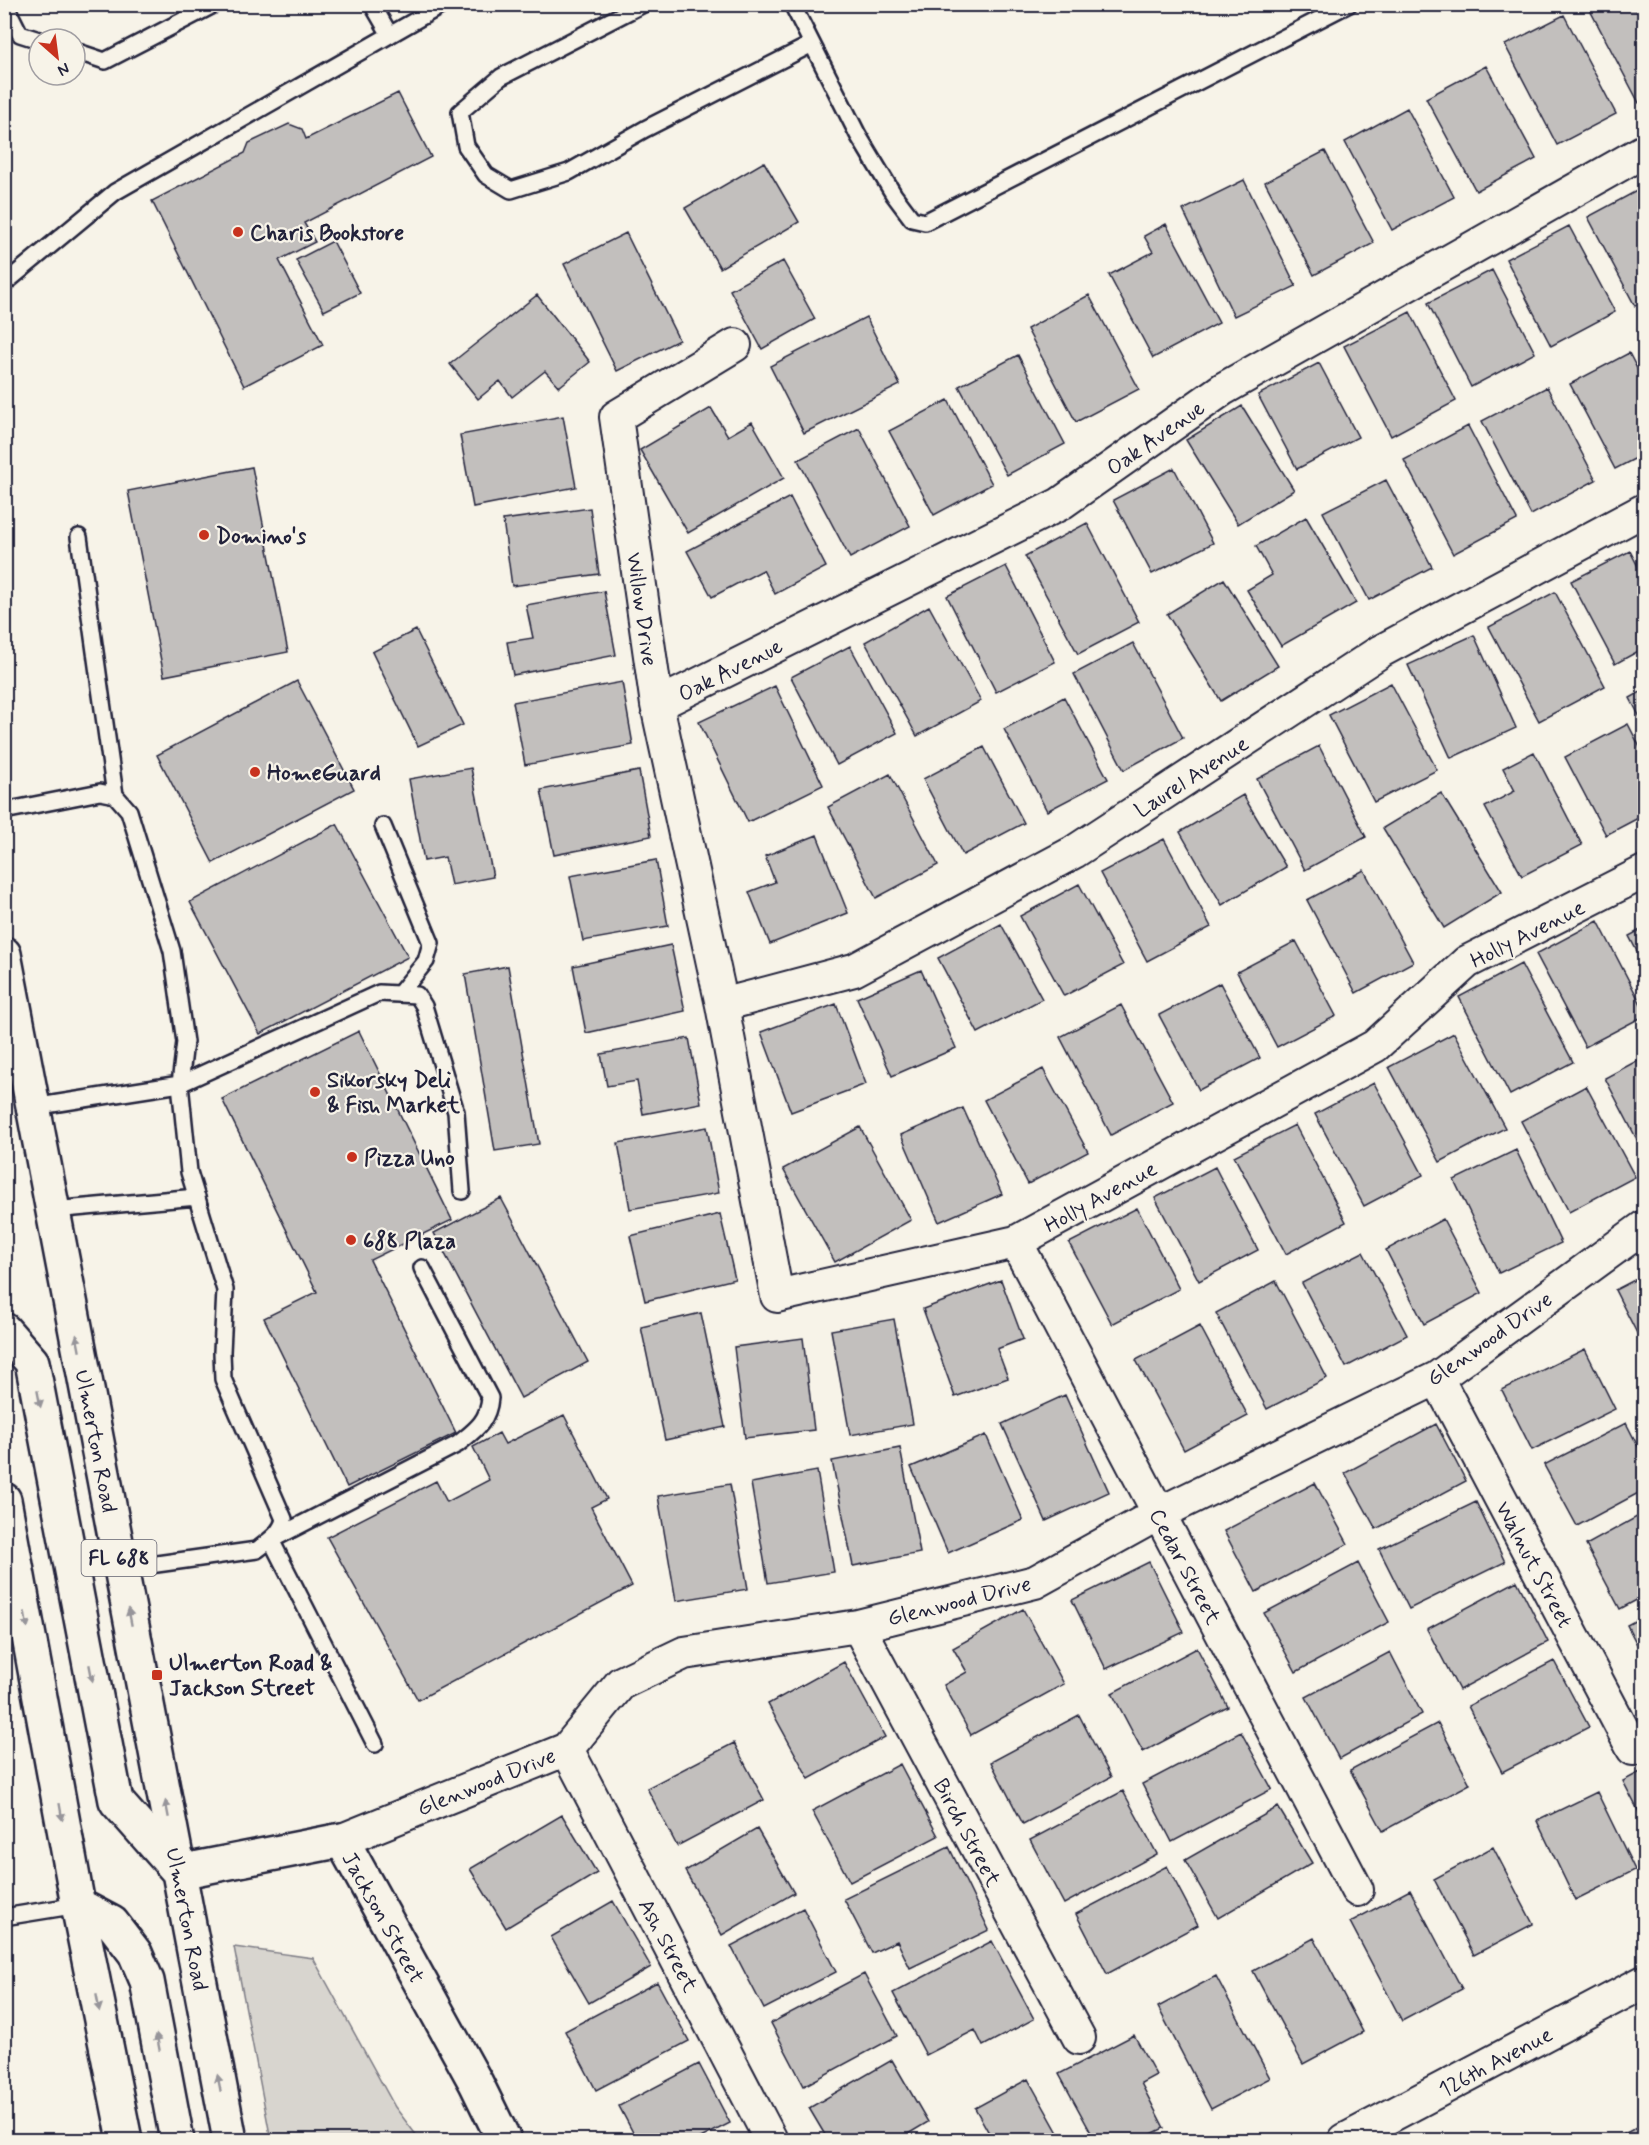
<svg xmlns="http://www.w3.org/2000/svg" width="1649" height="2145" viewBox="0 0 1649 2145" font-family="Mynerve,sans-serif">
<style>
.green{fill:#d8d5cf;stroke:#7d7c85;stroke-width:1.5}
.building{fill:#c2bfbd;stroke:#22223b;stroke-width:1.5}
.lines{fill:none;stroke-linecap:round;stroke-linejoin:round}
.service-casing{stroke:#22223b;stroke-width:20}
.minor-casing{stroke:#22223b;stroke-width:36}
.tertiary-casing{stroke:#22223b;stroke-width:38}
.primary-casing{stroke:#22223b;stroke-width:38}
.service{stroke:#f7f3e8;stroke-width:15}
.minor{stroke:#f7f3e8;stroke-width:32}
.tertiary{stroke:#f7f3e8;stroke-width:33}
.primary{stroke:#f7f3e8;stroke-width:33}
.oneway{fill:#97959a}
.poi-dot{fill:#c8321e;stroke:#f7f3e8;stroke-width:2}
.labels{text-anchor:middle;stroke-width:4.5;stroke-linejoin:round;paint-order:stroke}
.shield{fill:#f7f3e8;stroke:#62616f;stroke-width:1.5}
.shield-label{font-size:21px;font-weight:bold;fill:#22223b}
.poi-label{font-size:22px;font-weight:bold;fill:#22223b;stroke:#f7f3e8;text-anchor:start}
.street-label{font-size:22px;fill:#22223b;stroke:#f7f3e8}
</style>
<rect width="100%" height="100%" fill="#f7f3e8"/>
<filter id="ink" filterUnits="userSpaceOnUse"><feTurbulence type="fractalNoise" baseFrequency=".0167" numOctaves="2"/><feDisplacementMap in="SourceGraphic" scale="12" xChannelSelector="R" yChannelSelector="G"/><feConvolveMatrix kernelMatrix="1 2 1 2 8 2 1 2 1" color-interpolation-filters="sRGB"/></filter>
<g filter="url(#ink)">
<!-- green -->
<path class="green" d="M234,1947L313,1958L395,2107L420,2140H271Z"/>
<!-- building -->
<path class="building" d="M1606,4H1644V100L1639,103L1591,12Z
M1564,15L1616,114L1557,145L1505,45Z
M1486,66L1536,159L1476,191L1426,98Z
M398,93L431,157L304,223L315,242L279,260L323,345L244,386L152,201L245,153L249,143L289,124L302,129L306,139Z
M1407,108L1454,197L1392,230L1345,142Z
M1325,151L1374,243L1314,275L1265,182Z
M764,162L799,222L720,268L685,208Z
M1244,180L1296,286L1234,316L1183,210Z
M1644,187V301L1635,306L1588,217Z
M1166,224L1219,323L1153,358L1109,275L1153,252L1144,236Z
M1569,226L1615,312L1551,346L1506,259Z
M626,233L679,340L617,371L564,264Z
M333,241L360,293L324,311L296,260Z
M783,261L815,319L762,349L730,290Z
M1492,270L1535,353L1471,387L1428,303Z
M537,295L590,362L559,387L545,371L512,397L500,381L478,399L450,364Z
M1089,295L1139,389L1076,422L1027,329Z
M1410,312L1456,401L1391,436L1344,346Z
M866,317L900,385L804,433L770,366Z
M1629,353L1644,382V454L1615,469L1570,384Z
M1018,355L1065,444L1007,475L959,386Z
M1319,363L1358,437L1297,469L1258,395Z
M1547,387L1596,480L1531,515L1482,421Z
M948,400L992,484L934,515L889,431Z
M1242,406L1294,490L1238,524L1186,440Z
M711,408L728,436L752,422L784,478L688,533L640,450Z
M563,416L576,487L473,507L460,435Z
M1468,426L1517,520L1453,554L1404,460Z
M859,428L910,526L850,558L798,460Z
M252,467L288,652L164,676L128,491Z
M1174,468L1213,543L1152,574L1113,500Z
M1386,480L1432,567L1369,600L1323,512Z
M790,497L826,567L775,594L763,570L712,597L687,551Z
M590,508L599,574L512,586L503,520Z
M1306,517L1356,603L1281,646L1247,590L1272,575L1256,546Z
M1087,523L1139,622L1078,654L1025,556Z
M1630,551L1644,578V648L1615,664L1571,581Z
M1006,566L1055,662L996,692L947,596Z
M1224,579L1278,666L1221,701L1167,614Z
M604,591L616,655L513,675L507,642L533,638L526,605Z
M1555,592L1605,686L1539,721L1489,627Z
M929,606L981,701L917,736L865,642Z
M416,630L463,725L418,746L372,652Z
M1474,635L1516,728L1451,758L1408,665Z
M1133,643L1183,738L1124,770L1074,674Z
M850,646L897,733L837,765L791,677Z
M297,681L354,789L213,863L157,755Z
M622,682L633,745L525,765L513,702Z
M1391,683L1437,770L1374,802L1329,715Z
M775,686L823,785L748,822L699,722Z
M1644,690V725L1630,698Z
M1064,697L1108,779L1047,811L1004,729Z
M1628,724L1644,755V815L1606,835L1565,757Z
M1319,746L1366,837L1305,870L1257,779Z
M984,747L1024,823L963,855L923,779Z
M1534,752L1582,845L1522,876L1485,807L1515,791L1503,768Z
M471,768L493,877L451,885L445,857L424,861L409,779Z
M639,771L651,836L554,855L541,790Z
M890,774L938,865L876,898L828,807Z
M1441,793L1502,892L1444,928L1383,828Z
M1243,795L1286,867L1222,905L1180,832Z
M337,824L408,957L260,1034L190,902Z
M817,835L848,913L770,944L749,892L775,882L765,856Z
M1164,839L1211,927L1147,961L1100,873Z
M656,860L668,926L583,941L570,876Z
M1364,870L1413,962L1356,993L1307,900Z
M1079,884L1123,965L1064,996L1020,916Z
M1598,921L1644,1010V1016L1585,1047L1536,954Z
M1001,924L1042,999L978,1033L938,958Z
M1644,928V965L1629,936Z
M1296,941L1336,1016L1277,1047L1237,972Z
M671,945L685,1011L586,1033L573,966Z
M1521,964L1573,1062L1510,1095L1459,997Z
M508,966L539,1144L495,1151L465,974Z
M921,970L956,1048L892,1076L857,998Z
M1220,983L1260,1058L1199,1090L1159,1015Z
M836,1004L866,1084L791,1112L761,1032Z
M1121,1005L1173,1102L1111,1135L1060,1037Z
M359,1031L452,1220L370,1260L456,1433L347,1487L264,1318L317,1292L222,1099Z
M1454,1033L1505,1128L1440,1162L1389,1067Z
M689,1038L701,1103L643,1114L637,1081L607,1086L601,1054Z
M1644,1057V1153L1605,1078Z
M1043,1069L1088,1152L1028,1184L984,1100Z
M1374,1083L1423,1175L1364,1206L1315,1114Z
M1586,1086L1635,1177L1569,1212L1521,1121Z
M963,1108L1002,1194L939,1222L901,1135Z
M1295,1125L1346,1222L1286,1254L1234,1156Z
M707,1127L719,1193L630,1209L618,1143Z
M860,1127L911,1220L835,1262L783,1169Z
M1516,1150L1561,1243L1499,1273L1454,1180Z
M1215,1167L1258,1250L1199,1281L1155,1198Z
M501,1198L588,1362L521,1398L434,1233Z
M1137,1208L1179,1289L1112,1324L1069,1243Z
M720,1214L735,1279L645,1301L630,1236Z
M1443,1219L1482,1293L1424,1324L1386,1250Z
M1363,1252L1407,1335L1346,1367L1302,1283Z
M1644,1275V1347L1615,1290Z
M1001,1280L1023,1339L997,1349L1008,1378L955,1397L923,1309Z
M1276,1281L1327,1378L1267,1409L1216,1313Z
M701,1313L725,1427L665,1440L641,1327Z
M894,1319L913,1424L850,1435L831,1330Z
M1200,1326L1248,1416L1184,1450L1136,1360Z
M803,1338L814,1430L745,1438L734,1347Z
M1585,1349L1615,1409L1532,1450L1502,1390Z
M1065,1395L1109,1492L1046,1521L1002,1424Z
M564,1415L607,1499L591,1507L632,1586L418,1700L327,1537L436,1481L447,1502L489,1480L473,1447L499,1433L505,1444Z
M1626,1423L1644,1458V1490L1577,1526L1544,1465Z
M1436,1424L1466,1481L1376,1529L1345,1473Z
M986,1435L1023,1520L948,1553L911,1467Z
M900,1448L920,1553L853,1566L832,1461Z
M817,1471L834,1572L768,1583L751,1483Z
M1315,1483L1348,1544L1256,1592L1224,1531Z
M730,1484L748,1589L676,1601L658,1496Z
M1476,1502L1505,1562L1409,1609L1379,1549Z
M1644,1513V1596L1620,1609L1586,1545Z
M1149,1562L1184,1632L1106,1669L1072,1600Z
M1358,1563L1389,1622L1296,1672L1264,1613Z
M1517,1581L1548,1642L1459,1690L1427,1629Z
M1023,1609L1064,1684L971,1735L944,1685L967,1672L953,1648Z
M1644,1616V1658L1627,1625Z
M1197,1648L1228,1707L1143,1752L1112,1693Z
M1390,1652L1422,1714L1339,1759L1306,1697Z
M1554,1661L1589,1727L1502,1772L1468,1706Z
M844,1662L885,1737L809,1779L768,1704Z
M1079,1715L1111,1777L1023,1824L991,1762Z
M1438,1723L1470,1784L1383,1831L1350,1770Z
M1241,1732L1272,1789L1172,1842L1142,1784Z
M734,1743L764,1800L677,1846L647,1788Z
M900,1764L938,1836L850,1882L812,1811Z
M1644,1770V1822L1623,1781Z
M1123,1791L1157,1854L1064,1904L1030,1840Z
M1597,1792L1635,1870L1575,1900L1537,1821Z
M1278,1807L1312,1863L1218,1918L1185,1860Z
M562,1815L597,1873L506,1928L470,1869Z
M757,1829L794,1893L722,1935L685,1871Z
M949,1847L989,1930L910,1968L897,1941L872,1953L844,1899Z
M1493,1847L1533,1924L1474,1955L1434,1879Z
M1167,1866L1198,1925L1107,1974L1076,1914Z
M1410,1890L1462,1989L1402,2021L1350,1922Z
M613,1901L651,1967L589,2003L551,1937Z
M803,1908L836,1972L764,2009L731,1946Z
M1314,1938L1363,2032L1303,2064L1253,1971Z
M992,1941L1034,2019L983,2046L975,2030L926,2055L893,1993Z
M864,1974L897,2036L804,2086L771,2023Z
M1216,1976L1270,2078L1211,2109L1158,2007Z
M657,1982L689,2041L596,2090L565,2031Z
M1134,2035L1156,2075L1141,2083L1164,2128L1139,2140H1095L1059,2074Z
M892,2060L928,2122L898,2140H828L809,2108Z
M699,2064L730,2123L697,2140H637L619,2106Z
M1028,2079L1062,2140H993L975,2108Z
M1641,2125L1644,2132V2140H1613Z"/>
<g class="lines">
<defs>
<path id="service" d="M5,4L20,34L39,40
M372,4L390,35
M643,4L501,77L460,112L466,146L486,175L511,190L569,172L645,129L812,44
M792,4L858,135L894,195L912,219L925,222L1349,4
M75,51L105,61L215,4
M4,284L115,192L444,4
M79,537L115,795
M4,811L100,792L115,795L129,811L172,951L185,1042L180,1084L189,1172L225,1290L222,1352L223,1379L284,1519C281,1534 268,1541 257,1550L121,1569
M383,826L431,943L426,961L400,993
M33,1107L180,1084L379,993L417,995L424,1006L456,1112L462,1191
M53,1210L197,1197
M375,1744L271,1540L458,1444C475,1430 488,1422 490,1398L422,1268
M4,1917L78,1905"/>
<path id="minor" d="M735,345L616,417L657,705L722,1005L777,1296L1016,1242L1375,1046L1467,962L1644,872
M657,705L1060,504L1223,389L1644,151
M722,1005L854,970L1074,852L1381,651L1644,510
M1016,1242L1357,1890
M1437,1378L1633,1749
M858,1626L1079,2038
M567,1749L771,2140
M342,1840L567,1749L621,1683L684,1653L858,1626L1035,1582L1158,1514L1437,1378L1644,1227
M1345,2140L1644,1982"/>
<path id="tertiary" d="M179,1872L342,1840L476,2083L504,2140"/>
<path id="primary" d="M4,954L230,2140
M4,1330L32,1362L116,1801L178,1871
M4,1500L78,1905L125,2140
M78,1905L112,1923L135,1953L147,1981L177,2140"/>
</defs>
<!-- service casing -->
<use href="#service" class="service-casing"/>
<!-- minor casing -->
<use href="#minor" class="minor-casing"/>
<!-- tertiary casing -->
<use href="#tertiary" class="tertiary-casing"/>
<!-- primary casing -->
<use href="#primary" class="primary-casing"/>
<!-- service -->
<use href="#service" class="service"/>
<!-- minor -->
<use href="#minor" class="minor"/>
<!-- tertiary -->
<use href="#tertiary" class="tertiary"/>
<!-- primary -->
<use href="#primary" class="primary"/>
</g>
<!-- one-way arrows -->
<defs><path id="oneway-solid" d="M-6-.8H1V-3.2L6.5 0L1 3.2V.8H-6Z" transform="scale(1.5)"/></defs>
<g class="oneway">
<use href="#oneway-solid" transform="translate(78 1343) rotate(-101)"/>
<use href="#oneway-solid" transform="translate(39 1399) rotate(79)"/>
<use href="#oneway-solid" transform="translate(130 1617) rotate(-101)"/>
<use href="#oneway-solid" transform="translate(26 1620) rotate(80)"/>
<use href="#oneway-solid" transform="translate(91 1673) rotate(79)"/>
<use href="#oneway-solid" transform="translate(167 1809) rotate(-101)"/>
<use href="#oneway-solid" transform="translate(61 1812) rotate(80)"/>
<use href="#oneway-solid" transform="translate(98 2003) rotate(79)"/>
<use href="#oneway-solid" transform="translate(158 2042) rotate(-101)"/>
<use href="#oneway-solid" transform="translate(219 2083) rotate(-101)"/>
</g>
</g>
<!-- markers -->
<g class="poi-dot">
<circle cx="238" cy="232" r="6"/>
<circle cx="204" cy="535" r="6"/>
<circle cx="255" cy="772" r="6"/>
<circle cx="315" cy="1092" r="6"/>
<circle cx="352" cy="1157" r="6"/>
<circle cx="351" cy="1240" r="6"/>
<rect x="151" y="1669" width="12" height="12" rx="3"/>
</g>
<g class="labels">
<!-- shield labels -->
<rect class="shield" x="81.5" y="1540" width="75" height="36" rx="4.5"/>
<g class="shield-label">
<text x="119" y="1565">FL 688</text>
</g>
<!-- poi labels -->
<g class="poi-label">
<text x="250" y="240">Charis Bookstore</text>
<text x="216" y="543">Domino's</text>
<text x="267" y="780">HomeGuard</text>
<text x="327" y="1087">Sikorsky Deli<tspan x="327" dy="25">&amp; Fish Market</tspan></text>
<text x="364" y="1165">Pizza Uno</text>
<text x="363" y="1248">688 Plaza</text>
<text x="169" y="1670">Ulmerton Road &amp;<tspan x="169" dy="25">Jackson Street</tspan></text>
</g>
<!-- street labels -->
<g class="street-label">
<text transform="translate(1155 437) rotate(-35)" y="8">Oak Avenue</text>
<text transform="translate(643 609) rotate(82)" y="8">Willow Drive</text>
<text transform="translate(730 669) rotate(-27)" y="8">Oak Avenue</text>
<text transform="translate(1191 776) rotate(-33)" y="8">Laurel Avenue</text>
<text transform="translate(1527 933) rotate(-27)" y="8">Holly Avenue</text>
<text transform="translate(1100 1196) rotate(-29)" y="8">Holly Avenue</text>
<text transform="translate(1489 1338) rotate(-35)" y="8">Glenwood Drive</text>
<text transform="translate(97 1441) rotate(79)" y="8">Ulmerton Road</text>
<text transform="translate(1535 1564) rotate(62)" y="8">Walnut Street</text>
<text transform="translate(1186 1566) rotate(62)" y="8">Cedar Street</text>
<text transform="translate(959 1600) rotate(-14)" y="8">Glenwood Drive</text>
<text transform="translate(486 1781) rotate(-22)" y="8">Glenwood Drive</text>
<text transform="translate(968 1832) rotate(62)" y="8">Birch Street</text>
<text transform="translate(384 1917) rotate(61)" y="8">Jackson Street</text>
<text transform="translate(188 1919) rotate(79)" y="8">Ulmerton Road</text>
<text transform="translate(669 1945) rotate(62)" y="8">Ash Street</text>
<text transform="translate(1495 2061) rotate(-28)" y="8">126th Avenue</text>
</g>
</g>
<!-- margin -->
<rect width="1649" height="2145" fill="none" stroke="#f7f3e8" stroke-width="24"/>
<rect x="12" y="12" width="1625" height="2121" fill="none" stroke="#22223b" stroke-width="2" filter="url(#ink)"/>
<!-- north arrow -->
<g transform="translate(57 57) rotate(152)"><circle r="28" fill="#f7f3e8" stroke="#a29fa3" stroke-width="1.5"/>
<path d="M0-4.5L10 22L0 15L-10 22Z" fill="#c8321e"/>
<text y="-9" font-size="16" font-weight="bold" text-anchor="middle" fill="#22223b">N</text>
</g>
</svg>
